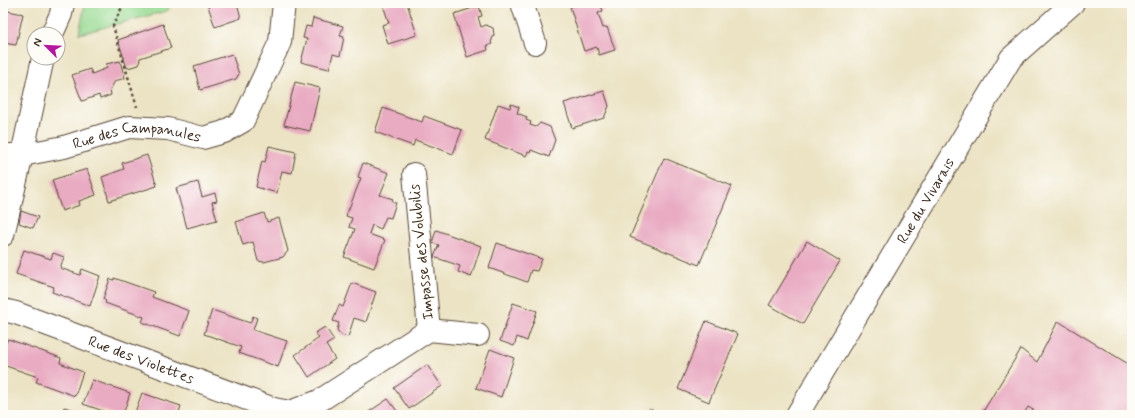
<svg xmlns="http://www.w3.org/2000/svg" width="1135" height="418" viewBox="0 0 1135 418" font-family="Mynerve,sans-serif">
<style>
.green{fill:#96d991;stroke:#688258}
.building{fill:#e9abc2}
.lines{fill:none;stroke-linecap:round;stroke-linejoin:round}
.minor-casing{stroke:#564637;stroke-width:24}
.path{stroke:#564637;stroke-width:2.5;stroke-dasharray:3 3;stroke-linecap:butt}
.minor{stroke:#fff;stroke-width:22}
.labels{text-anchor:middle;stroke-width:3;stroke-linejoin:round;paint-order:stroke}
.street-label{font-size:15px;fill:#3b2a1e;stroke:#fdfcf7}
</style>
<rect width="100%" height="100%" fill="#fdfcf7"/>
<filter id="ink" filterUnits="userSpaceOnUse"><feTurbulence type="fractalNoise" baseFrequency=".025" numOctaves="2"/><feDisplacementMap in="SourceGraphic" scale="8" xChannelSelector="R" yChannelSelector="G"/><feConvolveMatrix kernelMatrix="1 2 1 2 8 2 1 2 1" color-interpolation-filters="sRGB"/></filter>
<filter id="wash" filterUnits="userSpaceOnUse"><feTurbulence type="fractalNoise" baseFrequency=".012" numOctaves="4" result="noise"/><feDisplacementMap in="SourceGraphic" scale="16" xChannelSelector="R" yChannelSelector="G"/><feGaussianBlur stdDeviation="0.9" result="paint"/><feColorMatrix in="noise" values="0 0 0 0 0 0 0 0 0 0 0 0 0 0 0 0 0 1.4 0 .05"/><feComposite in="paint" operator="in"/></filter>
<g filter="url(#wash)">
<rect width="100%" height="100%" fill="#ece3c4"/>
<!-- green -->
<path class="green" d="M85,3H173L167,11L79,34Z"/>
<g id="blocks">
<!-- building -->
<path class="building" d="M207,3H237L241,18L215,27Z
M391,3H407L417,35L388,44L382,25L389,23L383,5Z
M583,3H600L603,11L598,13L603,28L607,27L615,50L599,55L597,47L584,51L570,7Z
M479,6L482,16L478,17L481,27L486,25L493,28L494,35L491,42L492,44L487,46L488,50L467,57L454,14Z
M3,10L23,14L16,45L3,43Z
M313,18L343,26L340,36L344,37L340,56L333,54L329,69L301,62L307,39L303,38L306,26L311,27Z
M163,24L171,48L140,58L139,65L127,68L118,40Z
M232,54L239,74L236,79L200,90L194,66Z
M120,61L125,78L115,81L110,90L111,95L100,99L99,95L82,101L72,75L90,69L92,74L107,68L106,64Z
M295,82L320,88L310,131L284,125Z
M604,91L609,106L604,118L572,128L564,103Z
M498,104L510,108L511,104L519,107L517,113L527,117L526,120L531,122L530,125L536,127L540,123L550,127L555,140L549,157L531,150L530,153L528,152L526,156L485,140Z
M383,108L422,122L424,116L462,130L453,154L415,140L413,146L375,132Z
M269,146L296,152L292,173L282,171L277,193L256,187L262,161L265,162Z
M147,155L157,186L109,201L102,177L124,169L122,163Z
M664,158L732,186L699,265L630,237Z
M363,163L389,173L380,195L393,199L392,201L396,203L391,218L386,217L381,229L372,225L369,234L385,240L374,268L344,257L355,229L349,227L352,218L346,216L361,178L358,177Z
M87,169L96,195L79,201L80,205L62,211L52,180Z
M198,182L202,197L215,193L217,201L212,202L217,220L187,228L176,188Z
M21,211L38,217L33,228L19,223Z
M264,213L267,222L279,218L288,251L283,257L264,262L258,261L253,242L243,245L236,222Z
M436,230L481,246L471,277L458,272L460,266L434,257L439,245L432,243Z
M807,241L840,261L803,324L769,305Z
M497,243L542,259L537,271L531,270L527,282L489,268Z
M24,250L51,259L53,253L64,257L60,268L80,275L82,269L100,276L90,306L52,292L54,287L16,274Z
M114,278L154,292L152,297L189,311L180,336L142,322L144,317L105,303L106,301L103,299L110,279L114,280Z
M352,283L376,292L366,322L354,318L348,337L341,335L337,330L339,323L333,321L339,305L343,307Z
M513,303L537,311L527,341L517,337L514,346L500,341Z
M212,310L250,323L253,316L257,318L253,330L287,341L278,367L239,353L241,347L204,334Z
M706,321L738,334L709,402L678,389Z
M1058,321L1130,365L1132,360V415H1042L1028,407L1023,415H981L1021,349L1037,362Z
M325,327L334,340L326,345L335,359L309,377L295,355L319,338L315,333Z
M8,339L61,358L60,363L83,372L75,396L36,382L38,377L3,365V342L6,343Z
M490,349L514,358L501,397L476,388Z
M427,365L442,386L409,409L394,388Z
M92,380L130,393L123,415H115L83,404Z
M142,393L181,406L179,412L186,415H134Z
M388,399L400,415H364Z
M64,407L75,410L88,415H61Z
M649,409L667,415H647Z
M472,410L486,415H470Z"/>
</g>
</g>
<g filter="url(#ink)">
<use href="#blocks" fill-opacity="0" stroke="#564637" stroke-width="1"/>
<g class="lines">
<defs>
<g id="minor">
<path d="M522,3L535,43"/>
<path d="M52,34L61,14L63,3"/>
<path id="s1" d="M3,155H22L64,147L129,127L168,129L203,138L224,132L243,121L280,42L284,3"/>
<path d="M3,235L22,155L43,58"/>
<path id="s2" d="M3,310L16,313L274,409L290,412L319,401L429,330L414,174"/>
<path d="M429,330L478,335"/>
<path id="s3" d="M797,415L1011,58L1073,3"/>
</g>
</defs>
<!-- minor casing -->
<use href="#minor" class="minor-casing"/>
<!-- path -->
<path class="path" d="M124,3L113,26L137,107"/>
<!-- minor -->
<use href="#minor" class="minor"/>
</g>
</g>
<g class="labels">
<!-- street labels -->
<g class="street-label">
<text dy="5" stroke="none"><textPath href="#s1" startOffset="137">Rue des Campanules</textPath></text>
<text dy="5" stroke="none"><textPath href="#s3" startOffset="250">Rue du Vivarais</textPath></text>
<text transform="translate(421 252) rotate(-96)" y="5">Impasse des Volubilis</text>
<text dy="5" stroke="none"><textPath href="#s2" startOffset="147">Rue des Violettes</textPath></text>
</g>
</g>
<!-- margin -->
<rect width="1135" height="418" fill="none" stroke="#fdfcf7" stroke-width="16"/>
<!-- north arrow -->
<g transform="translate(46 46) rotate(294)"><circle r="19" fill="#fdfcf7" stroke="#afa8a0"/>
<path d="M0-3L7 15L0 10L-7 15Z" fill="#b5179e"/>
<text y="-6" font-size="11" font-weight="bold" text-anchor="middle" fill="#3b2a1e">N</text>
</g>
</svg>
